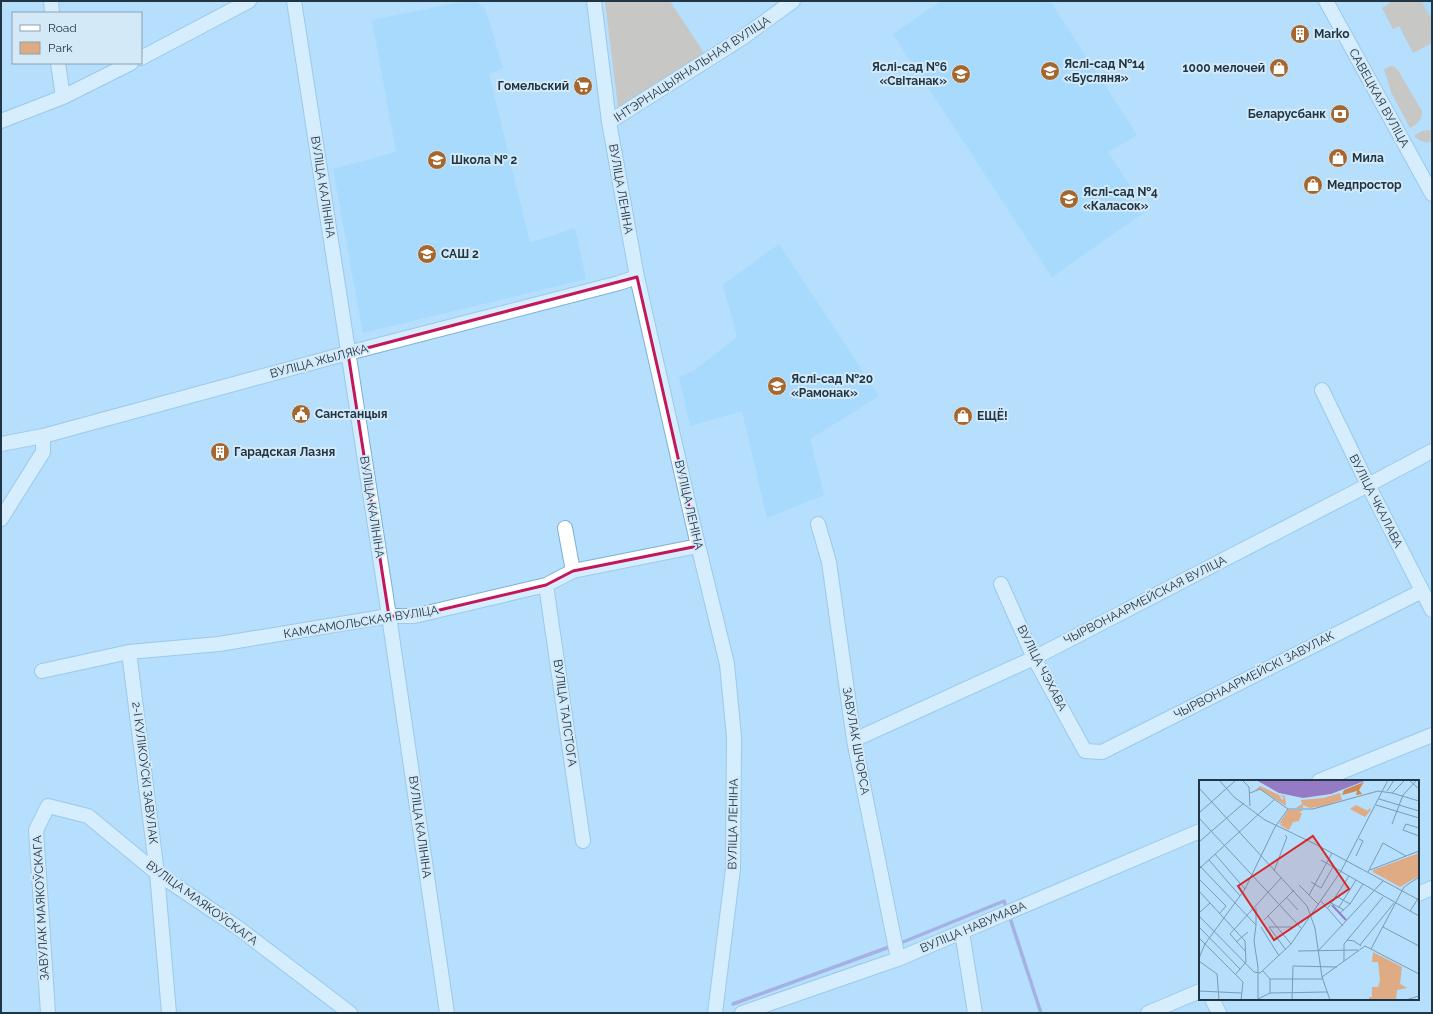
<svg xmlns="http://www.w3.org/2000/svg" width="1433" height="1014" viewBox="0 0 1433 1014" font-family="Raleway,sans-serif">
<style>
.built{fill:#98d4fd}
.green{fill:#deab84}
.lines{fill:none;stroke-linecap:round;stroke-linejoin:round}
.stream{stroke:#957bc5;stroke-width:3.5}
.minor-casing{stroke:#7db0d4;stroke-width:16}
.minor{stroke:#fff;stroke-width:14}
.marked{fill:none;stroke:#c2185b;stroke-width:3;stroke-linejoin:round}
.labels{text-anchor:middle;stroke-width:4;stroke-linejoin:round;paint-order:stroke}
.poi-label{font-size:12px;font-weight:bold;fill:#213645;stroke:#d4e9f8;text-anchor:start}
.street-label{font-size:12px;fill:#213645;stroke:#d4e9f8}
.inset-river{fill:none;stroke:#957bc5;stroke-width:2}
.inset-road{fill:none;stroke:#7a9bb3;stroke-width:1}
.view{fill:#d62828;fill-opacity:0.15;stroke:#d62828;stroke-width:2}
.inset-edge{fill:none;stroke:#213645;stroke-width:2}
</style>
<rect width="100%" height="100%" fill="#b5dffc"/>
<!-- built -->
<path class="built" d="M466,1H475L485,8L503,68L489,74L530,243L575,228L586,279L363,333L333,169L396,152L372,20Z
M941,1H1050L1137,135L1108,152L1146,211L1052,277L893,34Z
M1421,1H1432V19Z
M779,244L879,396L810,439L824,495L767,518L742,411L690,426L679,376L692,372L737,337L723,285Z"/>
<!-- green -->
<path class="green" d="M605,1H670L708,59L619,116Z
M1393,1H1421L1432,19V43L1413,53L1399,26L1393,29L1382,8Z
M1391,66L1395,67L1399,72L1422,111C1422,121 1418,123 1410,128L1391,92L1384,69Z
M1430,130L1432,131L1431,142C1423,143 1419,141 1414,136L1422,131Z"/>
<g class="lines">
<!-- stream -->
<path class="stream" d="M1009,915L1041,1013
M898,944L1004,901L1007,909
M733,1004L892,946"/>
<defs>
<path id="minor" d="M51,1L52,13
M294,1L389,616L447,1013
M594,1L609,122L637,277L697,541L727,664L734,737L733,869L715,1013
M1326,1L1432,194
M141,58L249,1
M58,63L63,97
M1,121L63,97L131,63
M609,122L742,38L793,1
M1322,390L1368,485L1432,610
M1,444L43,436L348,353L619,283L637,277
M1,519L43,452V436
M818,524L829,562L854,740L898,959
M565,528L573,571
M1001,584L1034,658L1085,751L1102,752L1422,591
M546,585L583,841
M129,652L157,873L169,1013
M42,671L129,652L219,644L389,616H414L546,585L573,571L698,546
M854,740L1034,658L1368,485L1432,451
M1319,781L1432,735
M1418,894L1432,888
M962,932L975,1013
M1212,999L1219,1013
M48,1013L36,830L48,806L88,816L157,873L237,927L350,1013
M742,1013L898,959L1200,831
M1148,1013L1200,991"/>
</defs>
<!-- minor casing -->
<use href="#minor" class="minor-casing"/>
<!-- minor -->
<use href="#minor" class="minor"/>
</g>
<!-- marked area -->
<path d="M0 0H1433V1014H0ZM637,277L698,546L573,571L546,585L414,616H389L348,353Z" fill="#b5dffc" fill-opacity=".55" fill-rule="evenodd"/>
<path class="marked" d="M637,277L698,546L573,571L546,585L414,616H389L348,353Z"/>
<!-- icons -->
<defs>
<symbol id="building-disc" viewBox="-11 -11 22 22"><circle r="9.5" fill="#a6672e" stroke="#d4e9f8"/><path d="M-4-6H4V6H1V3H-1V6H-4ZM-2.5-4.3h1.7v1.8h-1.7ZM.8-4.3h1.7v1.8H.8ZM-2.5-1h1.7V.8h-1.7ZM.8-1h1.7V.8H.8Z" fill="#fff"/></symbol>
<symbol id="shop-disc" viewBox="-11 -11 22 22"><circle r="9.5" fill="#a6672e" stroke="#d4e9f8"/><path d="M-5-2.5h2.3a2.7 3.5 0 0 1 5.4 0H5L5.5 6h-11ZM-1.5-2.5h3a1.5 2.3 0 0 0-3 0Z" fill="#fff"/></symbol>
<symbol id="school-disc" viewBox="-11 -11 22 22"><circle r="9.5" fill="#a6672e" stroke="#d4e9f8"/><path d="M0-5L7-2L0 1L-7-2ZM-4 1L0 2.5L4 1V4Q0 6-4 4Z" fill="#fff"/></symbol>
<symbol id="supermarket-disc" viewBox="-11 -11 22 22"><circle r="9.5" fill="#a6672e" stroke="#d4e9f8"/><path d="M-6-5.5h2.5l.6 2H6L4.5 2H-2.5L-4.4-4H-6ZM-1.5 3.2a1.3 1.3 0 1 0 .1 0ZM3 3.2a1.3 1.3 0 1 0 .1 0Z" fill="#fff"/></symbol>
<symbol id="bank-disc" viewBox="-11 -11 22 22"><circle r="9.5" fill="#a6672e" stroke="#d4e9f8"/><path d="M-6-4H6V4H-6ZM0-2.3a2.3 2.3 0 1 0 0 4.6a2.3 2.3 0 1 0 0-4.6Z" fill="#fff"/></symbol>
<symbol id="civic-disc" viewBox="-11 -11 22 22"><circle r="9.5" fill="#a6672e" stroke="#d4e9f8"/><path d="M-.6-6.5H3V-4.5H.6V-3L4-1V1h2V6H-6V1h2V-1L-.6-3ZM-1.2 2.5V6h2.4V2.5Z" fill="#fff"/></symbol>
</defs>
<g fill-rule="evenodd">
<use href="#building-disc" x="1289" y="23" width="22" height="22"/>
<use href="#shop-disc" x="1268" y="57" width="22" height="22"/>
<use href="#school-disc" x="1039" y="60" width="22" height="22"/>
<use href="#school-disc" x="950" y="63" width="22" height="22"/>
<use href="#supermarket-disc" x="572" y="75" width="22" height="22"/>
<use href="#bank-disc" x="1329" y="103" width="22" height="22"/>
<use href="#shop-disc" x="1327" y="147" width="22" height="22"/>
<use href="#school-disc" x="426" y="149" width="22" height="22"/>
<use href="#shop-disc" x="1302" y="174" width="22" height="22"/>
<use href="#school-disc" x="1058" y="188" width="22" height="22"/>
<use href="#school-disc" x="416" y="243" width="22" height="22"/>
<use href="#school-disc" x="766" y="375" width="22" height="22"/>
<use href="#civic-disc" x="290" y="403" width="22" height="22"/>
<use href="#shop-disc" x="952" y="405" width="22" height="22"/>
<use href="#building-disc" x="209" y="441" width="22" height="22"/>
</g>
<g class="labels">
<!-- poi labels -->
<g class="poi-label">
<text x="1314" y="38">Marko</text>
<text x="1064" y="68">Яслі-сад №14<tspan x="1064" dy="14">«Бусляня»</tspan></text>
<text x="947" y="71" text-anchor="end">Яслі-сад №6<tspan x="947" dy="14">«Світанак»</tspan></text>
<text x="1265" y="72" text-anchor="end">1000 мелочей</text>
<text x="569" y="90" text-anchor="end">Гомельский</text>
<text x="1326" y="118" text-anchor="end">Беларусбанк</text>
<text x="1352" y="162">Мила</text>
<text x="451" y="164">Школа № 2</text>
<text x="1327" y="189">Медпростор</text>
<text x="1083" y="196">Яслі-сад №4<tspan x="1083" dy="14">«Каласок»</tspan></text>
<text x="441" y="258">САШ 2</text>
<text x="791" y="383">Яслі-сад №20<tspan x="791" dy="14">«Рамонак»</tspan></text>
<text x="315" y="418">Санстанцыя</text>
<text x="977" y="420">ЕЩЁ!</text>
<text x="234" y="456">Гарадская Лазня</text>
</g>
<!-- street labels -->
<g class="street-label">
<text transform="translate(692 69) rotate(-33)" y="4">ІНТЭРНАЦЫЯНАЛЬНАЯ ВУЛІЦА</text>
<text transform="translate(1379 98) rotate(61)" y="4">САВЕЦКАЯ ВУЛІЦА</text>
<text transform="translate(323 187) rotate(81)" y="4">ВУЛІЦА КАЛІНІНА</text>
<text transform="translate(621 189) rotate(80)" y="4">ВУЛІЦА ЛЕНІНА</text>
<text transform="translate(319 361) rotate(-15)" y="4">ВУЛІЦА ЖЫЛЯКА</text>
<text transform="translate(1376 501) rotate(63)" y="4">ВУЛІЦА ЧКАЛАВА</text>
<text transform="translate(689 505) rotate(77)" y="4">ВУЛІЦА ЛЕНІНА</text>
<text transform="translate(372 507) rotate(81)" y="4">ВУЛІЦА КАЛІНІНА</text>
<text transform="translate(1145 600) rotate(-27)" y="4">ЧЫРВОНААРМЕЙСКАЯ ВУЛІЦА</text>
<text transform="translate(361 622) rotate(-9)" y="4">КАМСАМОЛЬСКАЯ ВУЛІЦА</text>
<text transform="translate(1042 668) rotate(63)" y="4">ВУЛІЦА ЧЭХАВА</text>
<text transform="translate(1254 675) rotate(-27)" y="4">ЧЫРВОНААРМЕЙСКІ ЗАВУЛАК</text>
<text transform="translate(565 713) rotate(82)" y="4">ВУЛІЦА ТАЛСТОГА</text>
<text transform="translate(856 741) rotate(80)" y="4">ЗАВУЛАК ШЧОРСА</text>
<text transform="translate(145 773) rotate(83)" y="4">2-І КУЛІКОЎСКІ ЗАВУЛАК</text>
<text transform="translate(733 824) rotate(-89)" y="4">ВУЛІЦА ЛЕНІНА</text>
<text transform="translate(420 827) rotate(82)" y="4">ВУЛІЦА КАЛІНІНА</text>
<text transform="translate(202 903) rotate(36)" y="4">ВУЛІЦА МАЯКОЎСКАГА</text>
<text transform="translate(41 908) rotate(-93)" y="4">ЗАВУЛАК МАЯКОЎСКАГА</text>
<text transform="translate(973 927) rotate(-23)" y="4">ВУЛІЦА НАВУМАВА</text>
</g>
</g>
<!-- overview -->
<g transform="translate(1199 780)">
<rect width="220" height="220" fill="#b5dffc"/>
<path d="M61,6L80,15L83,20L85,18L81,15L86,16L87,26L61,9L56,10ZM141,13L143,20L125,26L111,28L104,25V28H97L103,24L102,20L124,18ZM157,25L169,31L170,28L172,30L166,37L151,29ZM89,30H104L100,33H103L100,41L94,42L90,50L80,46L90,49L81,45L84,43L80,44ZM220,73V96L201,107L174,92V90ZM174,172L203,187L201,204L208,208L198,210L197,220H170V217H173V207H179L181,200L179,182H173Z" fill="#deab84"/>
<path d="M165,2L160,10L163,14L157,15L158,11L143,15L145,10Z" fill="#ce8a50"/>
<path d="M57,0H168L132,14L104,18L80,13Z" fill="#957bc5"/>
<path class="inset-river" d="M133,125L147,140"/>
<path class="inset-road" d="M20,0L35,17L66,40L118,65L220,120M43,0L50,7L51,26M210,0L220,9M0,8L108,126L116,148L123,197L131,220M188,11L195,0M51,13L61,9L89,29H114L179,11L193,13L206,0M193,13L220,21M180,19L220,31M177,25L220,38M0,33L37,0M0,38L103,149M193,44L204,15L218,0M220,48L207,44L204,50L220,56M0,62L45,23M16,74L46,109M157,76L164,61L160,59M10,80L41,116M122,80L220,136M0,85L57,145L55,161L59,187V220M0,89L76,19M171,90L220,71M75,91L88,57L86,55M169,92L184,63L207,76M0,99L27,126L21,133M112,102L122,108L134,87M100,105L120,125M0,111L46,161L47,182L36,195M110,115L133,73M137,116L151,124M88,118L99,130M122,121L144,146M132,123L145,130M140,127L157,100M57,128V145M129,128L150,96M211,131L220,117M0,133L11,123M141,133L151,124L164,104M0,136L55,192L61,193L92,164L142,91L189,0M69,136L92,164M65,140L95,110M0,147L41,189M62,147L80,176M184,147L220,166M0,158L44,202L42,220M148,160L155,161L162,166M37,162L49,152M161,165L195,123M172,169L220,194M87,170L70,147H93M120,170L184,101M99,171L159,170M47,172L31,154L82,98M0,178L6,164L46,109L76,47L89,29M0,181L18,194L20,220M145,181V164L184,117M64,191L71,199V213M123,197L166,166L172,169L205,107L220,97M71,199H124M0,211L42,213M59,219L71,213L128,212M93,220L94,186L138,187M207,220L220,216"/>
<path class="view" d="M114,56L150,109L75,160L39,106Z"/>
<rect width="220" height="220" class="inset-edge"/>
</g>
<!-- border -->
<rect width="1433" height="1014" fill="none" stroke="#213645" stroke-width="4"/>
<!-- legend -->
<rect x="12" y="12" width="130" height="52" fill="#d4e9f8" stroke="#8ca1b0"/>
<rect x="20" y="25" width="20" height="6" fill="#ffffff" stroke="#8ca1b0"/>
<text x="48" y="32" font-size="12" fill="#213645">Road</text>
<rect x="20" y="42" width="20" height="12" fill="#deab84" stroke="#8ca1b0"/>
<text x="48" y="52" font-size="12" fill="#213645">Park</text>
</svg>
